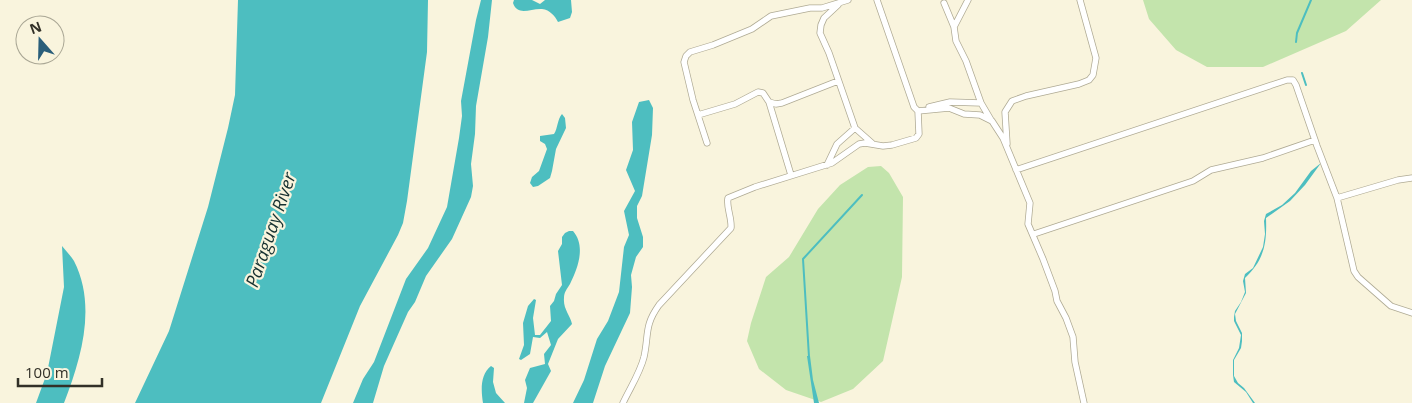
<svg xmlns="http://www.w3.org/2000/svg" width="1412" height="403" viewBox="0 0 1412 403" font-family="'Open Sans',sans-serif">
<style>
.green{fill:#c3e4ac}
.water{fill:#4dbec0}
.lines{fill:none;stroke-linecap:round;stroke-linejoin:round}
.stream{stroke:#4dbec0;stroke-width:2}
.minor-casing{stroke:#afaa94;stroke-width:7}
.minor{stroke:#fff;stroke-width:5.5}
.labels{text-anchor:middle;stroke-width:4.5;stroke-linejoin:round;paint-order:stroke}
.water-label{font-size:18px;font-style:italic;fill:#173131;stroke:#f9f4dd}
</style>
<rect width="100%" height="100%" fill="#f9f4dd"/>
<!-- green -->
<path class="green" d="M1143,0H1381L1346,31L1263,67H1207L1176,50L1149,19Z
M881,166L889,173L903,197L902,277L883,361L853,389L821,402L786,390L759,369L747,341L751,323L766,277L789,257L818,209L840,185L868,167Z"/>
<!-- water -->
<path class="water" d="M238,0H428L427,52L407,201L403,223L398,235L360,306L321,403H135L169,331L208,207L228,128L235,95Z
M481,0H492L488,37L476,106L475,134L471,164L473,186L471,197L452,239L426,276L415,302L408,312L384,366L373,403H353L363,379L374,362L406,279L428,248L447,207L459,138L462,116L461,101L476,20Z
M514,0H532L540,4L545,0H571L572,12L570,18L558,22C555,16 550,10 542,9C531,8 518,17 513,3Z
M649,100L653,108L652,135L642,196L637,206V218L643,237V247L636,257L631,275L632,287L630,313L605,366L593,403H573L584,380L597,339L608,321L619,292L624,247L629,235L624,211L635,191L626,170L633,150L632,122L639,102Z
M562,114L565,118L566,128L556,149L552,171L550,178L538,186L533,187L530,183L532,177L539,171L547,149L545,144L540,141V136L554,134C558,128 557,120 562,114Z
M1321,163L1305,185L1290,201L1266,218C1267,244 1264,260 1245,278L1246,293L1235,314L1236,321L1242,333V341L1241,348L1234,360V376L1238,383L1244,388L1255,403H1253L1246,392L1234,382L1233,375V360L1239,348L1241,335L1234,321V317L1235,311L1241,302L1245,292L1243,281L1245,274L1253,268L1263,247L1265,234L1264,221L1266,214L1282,205L1295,193L1311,171Z
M569,231H573C586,246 578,268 570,284C567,289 564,292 564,298C563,309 570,315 572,324L558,339L548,364L551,371L533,403H524L527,388L525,380L530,368L545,364L544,354L551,345L547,332L540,338L533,337L530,354L521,360L519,359L524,345L523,323L528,306L534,299L536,300L533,318L535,335H540L551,321L550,306L554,301L556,294L562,285L558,251L562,244V237L565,233Z
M62,246C66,251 71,256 74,261C97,306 81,359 64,403H36L47,373L64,287Z
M807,356H810L813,380L819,403H814Z
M491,366L494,368L493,382L496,393L505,403H483C481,390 480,375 491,366Z"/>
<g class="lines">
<!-- stream -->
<path class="stream" d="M1296,42L1297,33L1311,0
M1302,73L1306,85
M809,357L803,259L862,195"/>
<defs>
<path id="minor" d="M944,3L954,27L956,41L966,61L981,103
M838,5L824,18L821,25L820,33L829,53L855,128L872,143
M954,27L968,0
M769,102L776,104L782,103L838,81
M929,107L950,102L981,103L991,120
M918,111L949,108L964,114L980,115L992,121L1003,138L1030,203L1028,224L1043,259L1055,291L1057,301L1066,318L1073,337L1075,362L1084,403
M698,115L735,104L758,92L763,93L769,102L791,175
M707,143L693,100L684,62L686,56L690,52L713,45L752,29L771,16L810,8H822L848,0
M1007,144L1005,112L1012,101L1026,96L1079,84L1089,80L1093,75L1096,58L1080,0
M827,165L837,144L855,128
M1016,170L1287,80H1293L1296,85L1317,146L1337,198L1354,271L1358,277L1391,306L1412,313
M1337,198L1398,180L1412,178
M1034,234L1193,181L1211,170L1263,158L1315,140
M623,403C630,388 640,373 644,357C649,334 644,326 659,305L731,228C732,218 726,207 728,198L755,187L832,163L859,144L865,143L883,146L892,145L916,138L919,134L918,111L914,107L877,0"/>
</defs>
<!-- minor casing -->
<use href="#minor" class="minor-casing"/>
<!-- minor -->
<use href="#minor" class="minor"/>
</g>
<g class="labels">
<!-- water labels -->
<g class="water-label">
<text transform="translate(271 230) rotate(-71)" y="6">Paraguay River</text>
</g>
</g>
<!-- north arrow -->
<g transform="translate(40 40) rotate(340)"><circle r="24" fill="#f9f4dd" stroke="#a9a694"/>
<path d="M0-4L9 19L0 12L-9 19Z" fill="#2a5e7a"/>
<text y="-8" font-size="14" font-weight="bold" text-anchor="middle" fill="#323027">N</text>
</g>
<!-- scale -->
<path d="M18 378v8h84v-8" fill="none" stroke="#323027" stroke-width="2.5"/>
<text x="25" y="378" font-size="15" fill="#323027" stroke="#f9f4dd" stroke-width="4" paint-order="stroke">100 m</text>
</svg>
